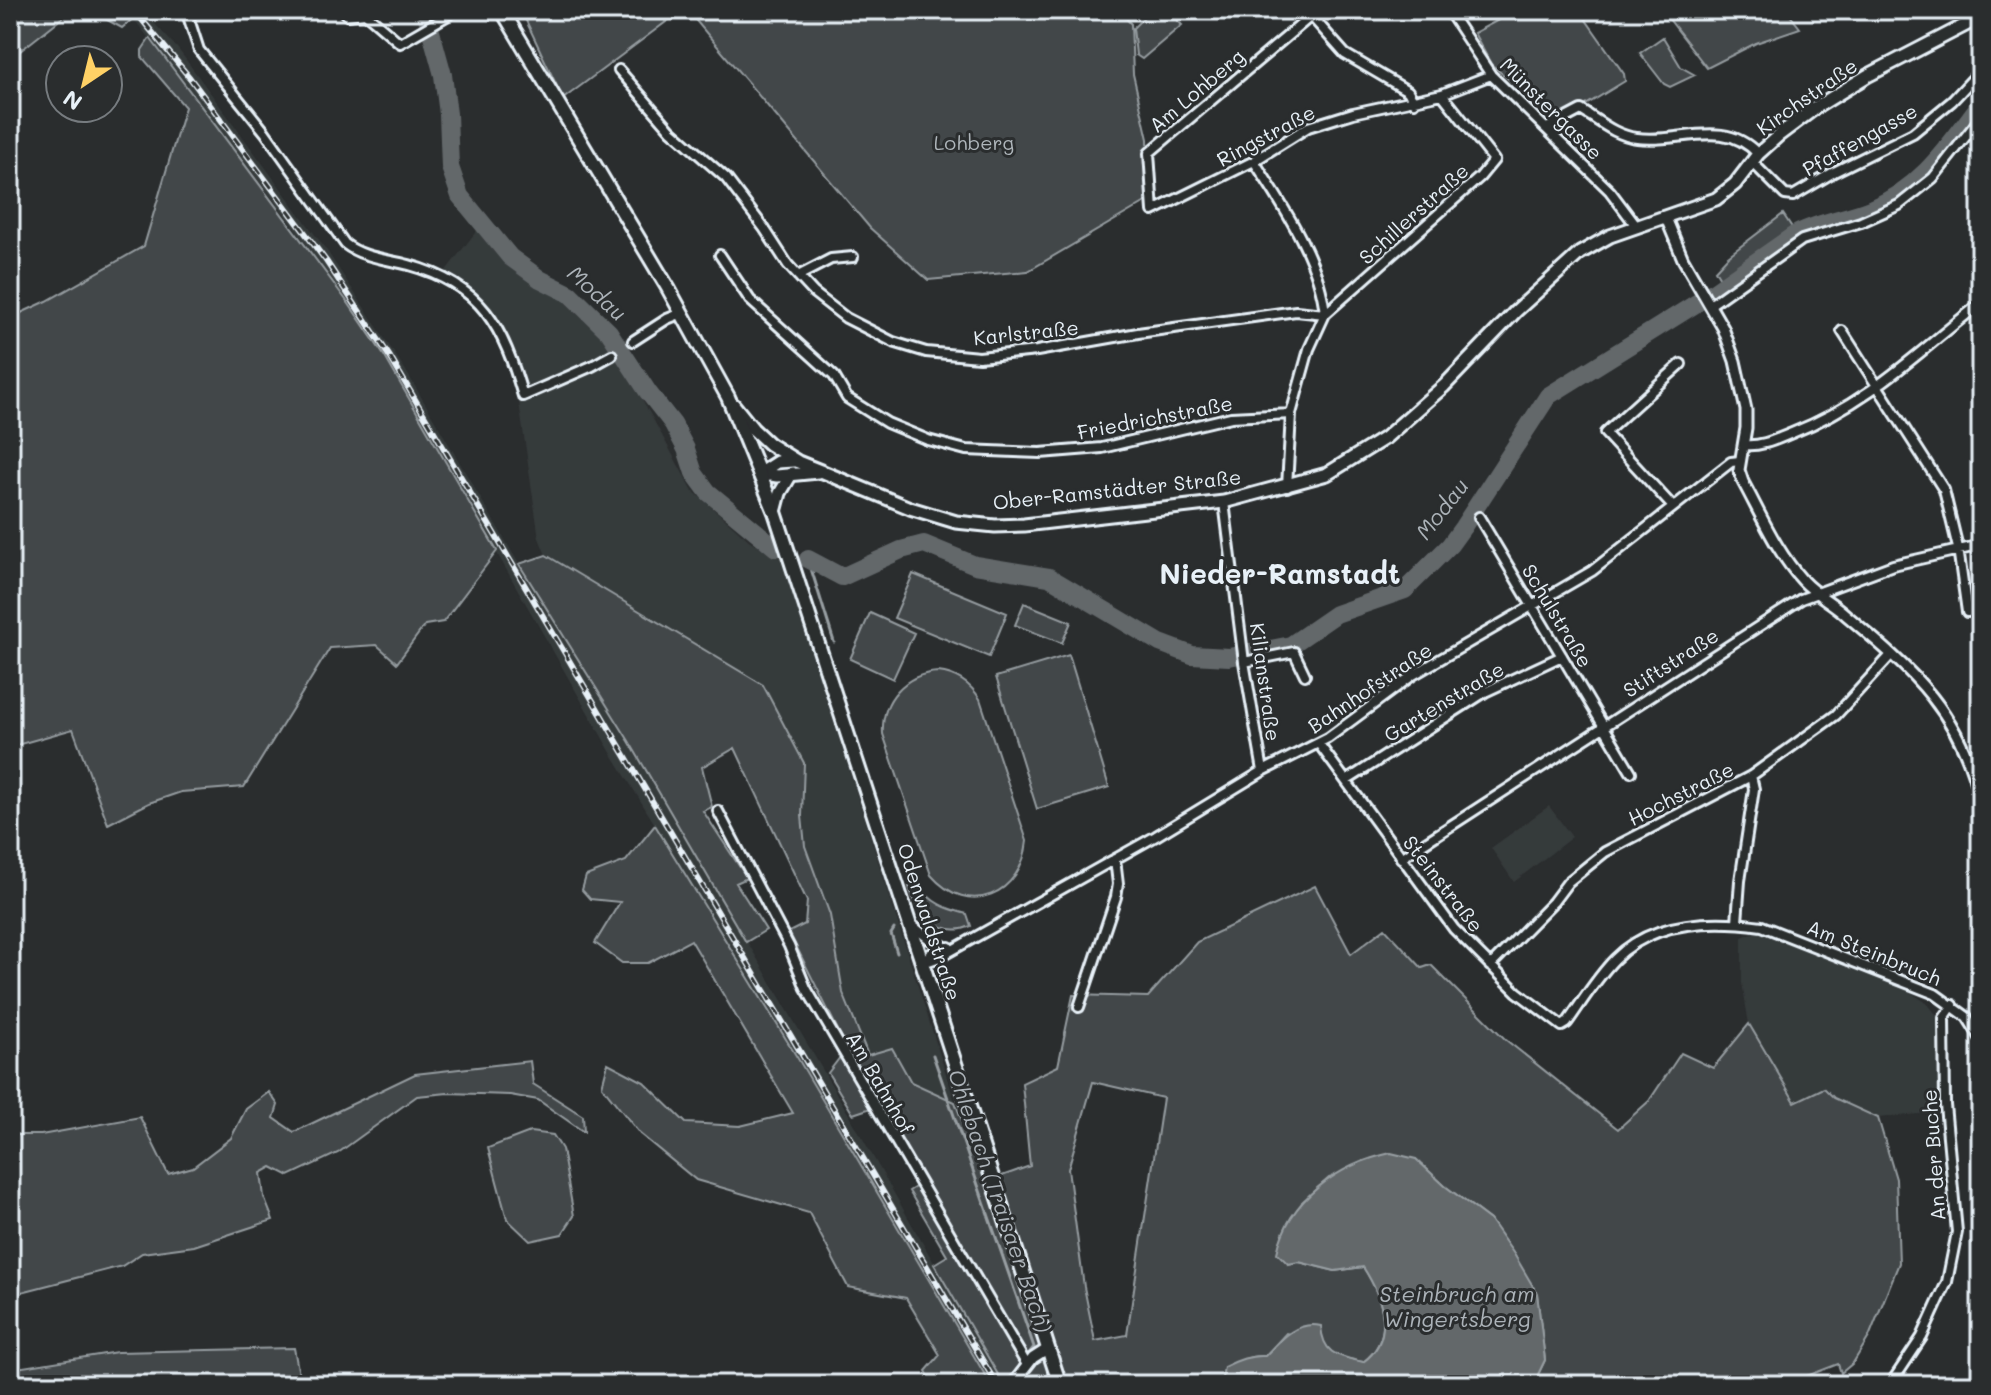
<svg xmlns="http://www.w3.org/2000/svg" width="1991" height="1395" viewBox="0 0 1991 1395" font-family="Mali,sans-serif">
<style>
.built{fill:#363a3b}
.green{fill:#424648;stroke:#959ca0;stroke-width:2;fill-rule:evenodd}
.water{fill:#63686b;stroke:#989fa3;stroke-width:2}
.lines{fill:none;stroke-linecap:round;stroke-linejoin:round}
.stream{stroke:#989fa3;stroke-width:3}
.river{stroke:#63686b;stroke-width:18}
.minor-casing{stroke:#e8f1f8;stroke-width:14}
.tertiary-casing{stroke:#e8f1f8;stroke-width:15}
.secondary-casing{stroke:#e8f1f8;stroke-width:17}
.primary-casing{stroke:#e8f1f8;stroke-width:18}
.minor{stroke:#2a2d2e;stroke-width:8}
.tertiary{stroke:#2a2d2e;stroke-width:9}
.secondary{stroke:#2a2d2e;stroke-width:11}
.primary{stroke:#2a2d2e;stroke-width:12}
.rail-casing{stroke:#e8f1f8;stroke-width:6}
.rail{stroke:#2a2d2e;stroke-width:3;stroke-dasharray:9;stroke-linecap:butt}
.labels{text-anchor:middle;stroke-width:6;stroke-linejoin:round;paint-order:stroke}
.street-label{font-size:20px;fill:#e8f1f8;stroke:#2a2d2e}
.park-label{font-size:20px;fill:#aeb5ba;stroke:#2a2d2e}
.water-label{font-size:22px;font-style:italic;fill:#acb3b9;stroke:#2a2d2e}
.district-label{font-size:28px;font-weight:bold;fill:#e8f1f8;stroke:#2a2d2e}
</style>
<rect width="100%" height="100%" fill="#2a2d2e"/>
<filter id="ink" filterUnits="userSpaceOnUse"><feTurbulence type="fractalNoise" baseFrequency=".0125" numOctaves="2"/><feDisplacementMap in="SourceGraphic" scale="16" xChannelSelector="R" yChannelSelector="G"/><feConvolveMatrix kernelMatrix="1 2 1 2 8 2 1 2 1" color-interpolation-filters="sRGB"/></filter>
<g filter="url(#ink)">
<!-- built -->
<path class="built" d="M127,10H142L178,49L327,251L406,371L519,564L629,741L848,1113L1004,1385H991L800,1062L610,751L385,357L292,224Z
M478,229L505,259L540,284L573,302L621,361L692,490L750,541L782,559L955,1102L911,1082L892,1049L868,1056L843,993L830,915L805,846L802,816L763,685L546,555L539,538L518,396L502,348L466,296L438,281Z
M1549,806L1572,837L1514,882L1491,848Z
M1757,931L1902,987L1927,1003L1939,1018L1940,1112L1878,1118L1834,1098L1795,1102L1749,1024L1742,983V937Z"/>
<!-- green -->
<path class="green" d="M10,10H72L10,59Z
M89,10H143L122,28Z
M521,10H682L563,99Z
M687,10H1119L1131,24L1133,74L1148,139L1149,200L1028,271L928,280L870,228Z
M1151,10H1167L1182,25L1142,59L1136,55L1133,28Z
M1517,10H1579L1624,74L1625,81L1561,120L1552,116L1491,64L1474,33Z
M1662,10H1786L1800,28L1756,43L1707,68Z
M1663,37L1681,67L1695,75L1670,87L1664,84L1640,53Z
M150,38L349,304L385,357L497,551L443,622L425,625L397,663L377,645L330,648L244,787L181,792L149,803L108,824L73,729L10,747V318L47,301L144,246L185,107L142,57V50Z
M1981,97C1981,138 1908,198 1872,214C1850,223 1822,223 1801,235C1773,251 1743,276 1717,296L1712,287L1721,280L1715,270L1728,256L1783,214L1793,229C1819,216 1849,213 1875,203C1921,184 1950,136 1977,98Z
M546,555L763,685L804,763L802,816L805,846L830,915L843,993L868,1055L892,1048L911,1082L955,1102L985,1182L1030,1166L1022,1083L1058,1066L1073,995L1148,997L1197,942L1315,886L1351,954L1385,928L1422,968L1431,965L1506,1040L1618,1129L1649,1101L1681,1053L1713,1068L1749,1024L1795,1102L1824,1088L1834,1098L1878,1118L1896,1179L1899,1263L1869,1337L1853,1363L1841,1373L1838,1364L1804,1377L1806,1385H1533L1545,1360L1537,1294L1490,1220L1445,1186L1416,1159L1329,1178L1302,1202L1288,1264L1299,1262L1335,1271L1363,1267C1383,1298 1396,1337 1363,1362L1335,1356L1322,1341L1286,1333L1265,1356C1244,1355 1236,1363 1222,1378L1226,1385H1004L934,1264L947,1256L909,1191L925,1181L880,1105L853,1114L828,1073L847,1048L789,932L805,924L807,901L735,748L702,767L712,807L703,811L747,878L736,883L766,930L746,942L629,741L519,564ZM1093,1082L1163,1098L1127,1335L1095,1341L1084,1287L1068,1169Z
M913,574L1007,613L989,657L894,618Z
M1024,603L1071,622L1062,643L1015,625Z
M870,613L914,633L893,679L850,659Z
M1069,655L1109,787L1037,809L996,677Z
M938,672C956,674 970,683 980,699L1027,841C1022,894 969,919 931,875L883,734C881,700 905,674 938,672Z
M655,825L800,1062L991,1385H933L926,1371L940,1355L906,1298L848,1287L809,1213L696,1180L640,1134L602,1086L608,1063L644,1082L686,1123L740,1126L793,1113L691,940L648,963H622L595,943L620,902L590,899L582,890L586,876L626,861Z
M919,885C930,903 947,909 967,914L971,926C942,939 917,913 909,887Z
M530,1061L533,1084L583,1116L584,1132L538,1100L510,1095L448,1093L417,1096L338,1153L289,1176L272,1167L261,1173L264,1197L273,1220L194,1246L142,1253L122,1266L10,1295V1135H41L140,1117L168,1174L193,1167L231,1138L246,1109L269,1092L278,1105L274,1118L294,1132L415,1074Z
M530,1132L553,1135L562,1149L574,1216L562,1234L530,1241L507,1219L488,1148Z
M294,1348L301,1385H10V1369L117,1352Z"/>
<!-- water -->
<path class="water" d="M1391,1153L1416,1159L1445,1186L1490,1220L1514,1254L1537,1293L1545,1360L1533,1385H1226L1222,1378L1224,1367C1238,1360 1250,1355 1265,1356C1280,1340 1297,1320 1321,1326C1323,1355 1338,1356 1363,1362C1396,1338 1383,1298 1363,1267L1335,1271L1299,1262L1288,1264L1277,1253C1288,1199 1339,1164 1391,1153Z"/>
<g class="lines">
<!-- stream -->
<path class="stream" d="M808,559L834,642
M894,929L891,934L897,953
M933,1055L1034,1347L1027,1356
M1005,1384L1019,1367"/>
<!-- river -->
<path class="river" d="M425,10L443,75L448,114L450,167L460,196L510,257L540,279L570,294L609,332L648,392L673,424L686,449L694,473L708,492L776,548
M808,559L842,577L901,550L924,544L975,565L1049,577L1160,643L1192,655L1229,657L1291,645L1336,614L1405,590L1450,545L1463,527L1548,396L1697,303L1794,235C1817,222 1845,219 1870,209C1922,188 1949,145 1981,103"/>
<defs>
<path id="minor" d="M186,10L199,50L265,132L345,244C363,258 387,259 409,265C482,285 503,327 523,396L592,366L612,355
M342,10L347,15L365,13L400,43L457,10
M1306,10L1345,54L1408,91L1414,102
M1448,10L1491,75L1610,191L1637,227
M1311,16L1149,153L1153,211L1254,161L1308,127L1353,113L1442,94L1491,75
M619,70L671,130L726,178L764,228L788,265L814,293L846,318L893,342L926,352L979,357L1037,351L1138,333L1296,311L1325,314L1309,349L1291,414L1287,487
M1547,128L1581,110C1599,121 1616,136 1637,138C1679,144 1724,117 1758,154
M1254,161C1283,206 1320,260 1325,314
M1752,162L1785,195L1793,196L1834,172L1913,133L1952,101L1981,70
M720,255L750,300L834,376L847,398L887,423L928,440L966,450L1040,453L1102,448L1231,417L1291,414
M798,276L831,259L853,257
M1710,305L1802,240L1861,222L1899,205L1933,178L1981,117
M1325,314L1480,177L1494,160L1442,94
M1842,331L1944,490L1958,548L1967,612L1981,611
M633,341L667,319L682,313
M1744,445C1761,447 1777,439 1792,433C1869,403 1918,352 1981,303
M1224,502L1244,662L1263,771
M1673,507L1605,433L1681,364
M1479,517L1631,772
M1244,662L1294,652L1305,675
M1319,744L1454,929L1517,992L1562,1026L1567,1023C1582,1002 1597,977 1615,959C1652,921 1712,919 1762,926L1935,994L1967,1017L1981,1039
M1972,764L1981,762
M1346,781L1485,692L1562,656
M718,811L789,946L806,988L1027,1365
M1401,858L1801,599L1893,565L1981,545
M1737,922L1740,881L1754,789L1751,776
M912,925L929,939L948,948
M923,963L940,957L1156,836L1263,771L1328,738L1413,675L1592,571L1731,462L1740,461
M923,963L930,954L949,947
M1490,966L1553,902L1568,882L1605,852L1751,776L1836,715L1891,655
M1079,1007L1116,897L1118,884L1115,859
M1890,1385L1922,1337L1947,1282L1957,1232L1945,1105L1944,1018L1953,1005"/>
<path id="tertiary" d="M1666,218L1683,259L1723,328L1735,361L1746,410V428L1739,470L1743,482C1761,515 1777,553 1803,581C1816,595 1832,602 1846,615C1914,672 1962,713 1981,804
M1012,1385L1033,1358L1047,1349"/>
<path id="secondary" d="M733,404L753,429L769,444L798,462L823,472L910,508L956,522L995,526L1024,525L1224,502L1327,474L1385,438L1444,386L1516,311L1580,253L1610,236L1716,199L1735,184L1758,154L1779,135L1815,108L1867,76L1981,17
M760,473L777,476L818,472
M760,473L777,462L793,461
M775,512L780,493L792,473"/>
<path id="primary" d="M502,10L668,288L728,397L775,512L1060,1385"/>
</defs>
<!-- minor casing -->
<use href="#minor" class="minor-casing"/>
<!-- tertiary casing -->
<use href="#tertiary" class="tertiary-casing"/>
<!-- secondary casing -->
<use href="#secondary" class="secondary-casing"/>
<!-- primary casing -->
<use href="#primary" class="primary-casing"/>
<!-- minor -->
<use href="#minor" class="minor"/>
<!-- tertiary -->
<use href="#tertiary" class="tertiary"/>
<!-- secondary -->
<use href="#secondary" class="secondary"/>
<!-- primary -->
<use href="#primary" class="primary"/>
<defs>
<path id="rail" d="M134,10L190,78L326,261L390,357L997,1385"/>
</defs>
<!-- rail casing -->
<use href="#rail" class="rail-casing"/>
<!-- rail -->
<use href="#rail" class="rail"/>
</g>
</g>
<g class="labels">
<!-- street labels -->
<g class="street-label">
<text transform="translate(1197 91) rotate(-40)" y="7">Am Lohberg</text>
<text transform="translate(1807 97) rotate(-35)" y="7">Kirchstraße</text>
<text transform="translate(1551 109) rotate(45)" y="7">Münstergasse</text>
<text transform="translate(1266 136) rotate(-28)" y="7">Ringstraße</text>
<text transform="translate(1860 140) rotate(-29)" y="7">Pfaffengasse</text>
<text transform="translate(1414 214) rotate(-42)" y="7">Schillerstraße</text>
<text transform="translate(1026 333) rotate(-6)" y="7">Karlstraße</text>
<text transform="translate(1155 418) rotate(-11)" y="7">Friedrichstraße</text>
<text transform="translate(1117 490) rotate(-6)" y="7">Ober-Ramstädter Straße</text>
<text transform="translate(1557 616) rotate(59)" y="7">Schulstraße</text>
<text transform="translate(1671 663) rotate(-33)" y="7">Stiftstraße</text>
<text transform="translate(1265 682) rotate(82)" y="7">Kilianstraße</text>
<text transform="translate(1370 688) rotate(-34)" y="7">Bahnhofstraße</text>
<text transform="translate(1444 702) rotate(-31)" y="7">Gartenstraße</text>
<text transform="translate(1681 794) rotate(-27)" y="7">Hochstraße</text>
<text transform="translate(1443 884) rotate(52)" y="7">Steinstraße</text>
<text transform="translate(929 922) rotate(72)" y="7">Odenwaldstraße</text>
<text transform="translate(1874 953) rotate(22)" y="7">Am Steinbruch</text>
<text transform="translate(880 1083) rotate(60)" y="7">Am Bahnhof</text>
<text transform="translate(1934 1155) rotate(-94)" y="7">An der Buche</text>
</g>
<!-- park labels -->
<g class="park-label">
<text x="974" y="150">Lohberg</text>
</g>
<!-- water labels -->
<g class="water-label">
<text transform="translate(597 293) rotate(42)" y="8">Modau</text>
<text transform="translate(1442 509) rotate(-52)" y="8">Modau</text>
<text transform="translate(1000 1201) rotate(71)" y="8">Ohlebach (Traisaer Bach)</text>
<text x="1457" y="1302">Steinbruch am<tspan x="1457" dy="25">Wingertsberg</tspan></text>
</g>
<!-- district labels -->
<g class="district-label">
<text x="1280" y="584">Nieder-Ramstadt</text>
</g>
</g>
<!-- margin -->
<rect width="1991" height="1395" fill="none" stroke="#2a2d2e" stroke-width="40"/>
<rect x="20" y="20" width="1951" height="1355" fill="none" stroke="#e8f1f8" stroke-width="3" filter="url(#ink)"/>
<!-- north arrow -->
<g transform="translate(84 84) rotate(215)"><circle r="38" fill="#2a2d2e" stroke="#767b7f" stroke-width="2"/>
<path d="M0-6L14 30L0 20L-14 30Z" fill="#ffd166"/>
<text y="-12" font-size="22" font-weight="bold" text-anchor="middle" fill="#e8f1f8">N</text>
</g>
</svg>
